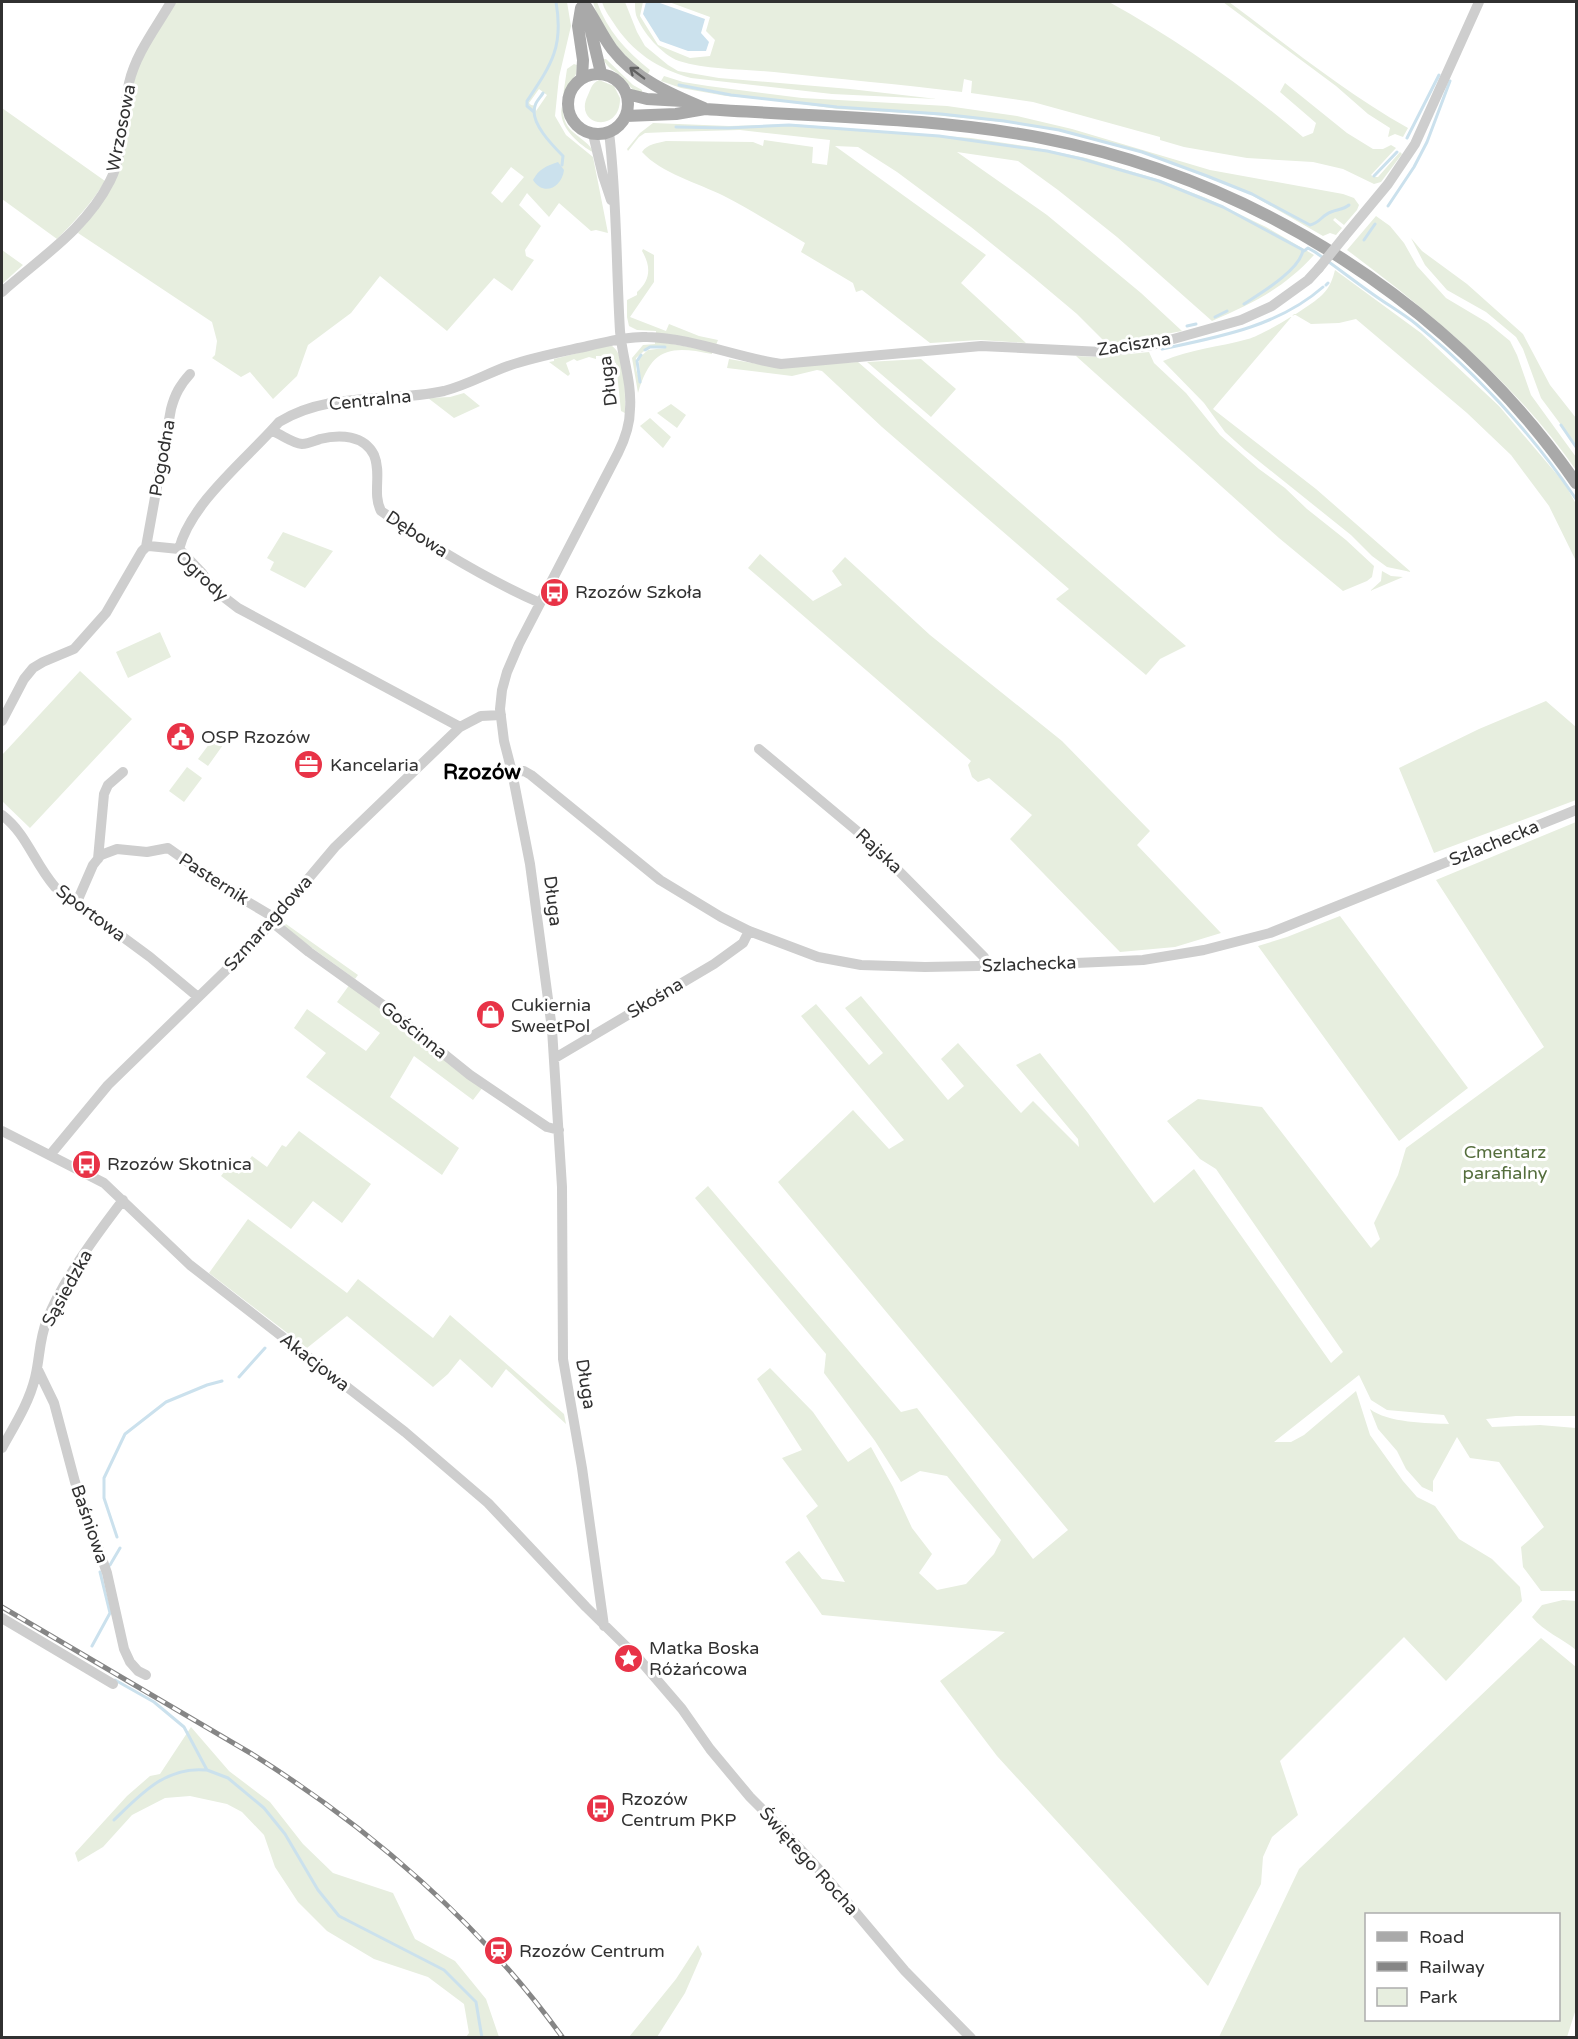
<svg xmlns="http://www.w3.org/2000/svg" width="1578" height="2039" viewBox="0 0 1578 2039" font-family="'Varela Round',sans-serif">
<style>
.green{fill:#e7eedf;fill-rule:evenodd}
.water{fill:#cbe1ed}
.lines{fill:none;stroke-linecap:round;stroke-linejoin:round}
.stream{stroke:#cbe1ed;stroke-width:3}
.minor{stroke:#cecece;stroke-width:10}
.major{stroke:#a9a9a9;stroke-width:12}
.rail-casing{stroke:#868686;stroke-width:5}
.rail{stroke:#fff;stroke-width:3;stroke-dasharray:9;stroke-linecap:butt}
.minor-bridge{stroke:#cecece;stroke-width:10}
.oneway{stroke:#616161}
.labels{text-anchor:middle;stroke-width:6;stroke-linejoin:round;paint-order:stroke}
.street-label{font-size:18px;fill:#313131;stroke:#fff}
.poi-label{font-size:18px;fill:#313131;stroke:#fff;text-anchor:start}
.park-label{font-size:18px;fill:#556e3d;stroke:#fff}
.quarter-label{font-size:21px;font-weight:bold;fill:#000;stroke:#fff}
</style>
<rect width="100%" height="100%" fill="#fff"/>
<!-- green -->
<path class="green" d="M175,2H567L571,26L559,77L555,116L566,135L593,157L608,233L596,230L591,231L559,203L549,217L527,193L519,205L541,226L525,250L526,256L534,260L512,291L494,278L447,331L380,276L351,313L308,345L297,376L273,399L250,372L241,377L212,358L215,355L217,341L212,322L78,233L102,200L138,64ZM539,89L547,95L536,111V106L531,105L529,103ZM511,167L524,177L502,203L491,193Z
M593,2H597C607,30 626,51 650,70L647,76C623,55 602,33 593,2Z
M602,2H625L637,32L645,46L668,65L678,71L719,78L850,89L937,99L832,94L691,78C658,69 632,52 613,22C609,16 604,9 602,2Z
M635,2H643L640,16L658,45L690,58L710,56L715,40L706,31L710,17L669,2H1109C1178,40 1243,86 1303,137L1313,133L1316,123L1280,92L1285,83L1347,133L1373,149H1383L1391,145L1396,148L1371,175L1374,177H1378L1400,152L1402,154L1381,182L1374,184L1343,169L1313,162L1247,158L1184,147L1160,140V137L1033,102L971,93L972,81L964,79L962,92C899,84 837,79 774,72C744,69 708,70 679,61C662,55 642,32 636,15C635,11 635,6 635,2Z
M1223,2H1229C1287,45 1344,92 1408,128L1403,137L1395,134L1388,137L1390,128L1368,114L1336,86Z
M603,59H606L633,85L642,90V94C631,91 629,84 622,77C614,70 608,69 603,59Z
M574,64L577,65L576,74L563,96L567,69Z
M664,76L683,82L708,86L802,98L947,106L1017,116L1072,129L1210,170L1343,194L1354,198L1359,205L1357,210L1344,225L1335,218L1333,220L1342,228L1336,235L1330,233L1323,236L1248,193L1146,154L1079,135L1024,124L924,114L838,109L766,99L726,96L681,88L661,81Z
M599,80L614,86L620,98C621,135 572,126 588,95C591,88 592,83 599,80Z
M562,106C563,111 563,116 565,121C570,135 588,139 594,153C578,144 557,126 562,106Z
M2,108L105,181C92,203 75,221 57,239L2,199Z
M653,123L729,126L792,124L971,138L1032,147L1086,158L1157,179L1206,198L1266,227L1314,255C1283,289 1253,303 1212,321L1117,237L1058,190L1018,161L957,152L1047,215L1141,293L1182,331L1108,345L1077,314L1033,277L971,227L897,172L858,147L835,146L986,255L961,283L1026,343L980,340L930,343L862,290L856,292L853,283L801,252L805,243C778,227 751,210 724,196C698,183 661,173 642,152C647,144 658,143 666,141L753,142L763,146L764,140L813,147L812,163L827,165L830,140L740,130L669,132L645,133L639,137L628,151L627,149L640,133Z
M1376,216L1390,226L1404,243L1417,266L1446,298L1488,323L1510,341L1517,355L1531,395L1576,457V470C1514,382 1433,314 1347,250Z
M1411,238L1422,251L1467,284L1523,334L1550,385L1576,418V445L1541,398L1523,349L1516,337L1486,312L1447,290L1425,265Z
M643,249L654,255V282L630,317L666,331L669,324L699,336L718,340L716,345L656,334V331L637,330L629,326L627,317V300L637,295V292C651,280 651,266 642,251Z
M2,250L23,265L2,284Z
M1335,270L1421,333L1499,406L1565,484L1576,504V561L1549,506L1511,455L1467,413L1356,319L1339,323L1311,324L1294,314L1213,409L1316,489L1411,572L1387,567L1372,556L1351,535L1245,450L1225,432L1204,403L1163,361C1190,349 1220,347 1248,339C1263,335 1313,305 1323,294C1330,287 1333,278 1335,270Z
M655,341L712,351V354C670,345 651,348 638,393L632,358L643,345L655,344ZM650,346H666L665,348L648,350L639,358L640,382L636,369V358Z
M610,345C627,352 625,396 625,413L621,411L616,363L606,359L604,356H596V359L589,357L577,361L574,359L566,363L570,374L568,376L549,362L554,361V359Z
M1149,352L1154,363L1186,393L1220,435L1259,469L1285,488L1307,509L1346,540L1374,566L1372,577L1367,581L1343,591L1279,538L1076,356L1100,357Z
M729,359L775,367L858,362L1186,646L1160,659L1146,675L1056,599L1069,589L882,427L822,371L817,370L792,376L727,368Z
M921,359L956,389L931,417L867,362Z
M464,393L480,406L454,418L428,398L450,397Z
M671,404L686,415L677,428L657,413Z
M650,418L671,437L663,448L640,426Z
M283,532L333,551L305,588L270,570L274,562L267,558Z
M760,554L813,601L842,585L832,571L845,557L930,635L1062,741L1150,831L1137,845L1221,933L1175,947L1120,952L1010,839L1032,815L989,778L978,782L972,777L968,765L971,761L748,568Z
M1382,571L1391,576L1403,577L1370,591L1381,581Z
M160,632L171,657L128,678L116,652Z
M80,671L132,719L30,828L2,801V755Z
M1546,701L1576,727V800L1434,853L1399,768L1479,729Z
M213,739L223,745L208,766L198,759Z
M187,767L202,778L184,802L169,791Z
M1576,822V1416H1516L1486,1419L1492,1427L1540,1425L1576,1428V1591H1541L1523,1567L1521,1547L1544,1527L1499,1462L1470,1458L1457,1437L1433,1481V1492L1422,1487L1406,1469L1397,1451L1378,1429L1370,1409C1387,1423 1428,1423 1449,1424L1444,1415L1387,1410L1371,1400L1359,1375L1274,1442H1291L1304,1435L1356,1391L1370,1435L1403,1481L1417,1497L1435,1506L1459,1539L1492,1559L1520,1587L1522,1601L1446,1681L1404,1637L1280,1761L1298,1815L1272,1837L1263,1857L1261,1884L1208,1986L997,1756L940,1681L1005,1632L822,1615L785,1562L799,1551L822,1579L845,1582L806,1516L818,1506L782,1458L802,1450L757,1379L770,1368L813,1412L848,1462L871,1447L893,1487L912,1528L932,1554L919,1573L937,1590L966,1584L994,1554L1001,1540L947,1476L920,1471L901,1482L875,1441L824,1373L826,1354L695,1198L708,1186L901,1412L917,1408L1033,1559L1068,1530L778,1182L853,1110L889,1149L904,1140L801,1016L816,1004L869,1065L883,1053L845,1008L861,996L948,1100L964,1086L941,1059L958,1043L1021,1113L1033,1101L1079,1147L1078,1139L1016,1065L1040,1053L1088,1113L1154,1203L1194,1169L1331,1363L1343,1352L1216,1169L1200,1159L1167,1121L1198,1099L1262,1107L1371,1248L1380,1239L1374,1223L1398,1175L1406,1148L1544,1047L1436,880Z
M1340,916L1468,1088L1399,1141L1258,946L1287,937Z
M286,924L358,975L355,979L283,927Z
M350,984L483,1087L473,1100L414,1056L390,1097L459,1148L442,1175L306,1077L326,1053L294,1028L307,1009L366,1051L380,1033L337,1002Z
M299,1131L371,1184L342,1223L313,1201L291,1229L221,1176L228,1167L239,1174L252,1156L267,1167L282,1145L286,1147Z
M248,1219L347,1293L358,1279L433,1338L450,1315L564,1414L566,1424L506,1369L492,1388L460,1359L448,1374L433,1387L347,1316L307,1348L209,1273Z
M1563,1600L1576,1601V1650C1562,1638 1544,1632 1532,1617L1542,1605Z
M1541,1638L1576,1667V2009L1567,2037H1219L1299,1869ZM1366,1914H1558V2020H1366Z
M191,1727L229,1771L270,1802L303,1844L333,1873L393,1893L415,1939L455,1961L486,1999L499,2037H466L469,2033L464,2004L428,1977L374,1959L327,1931L298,1902L275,1867L264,1835L242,1812L227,1804L190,1796L165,1798L132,1815L103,1847L78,1862L75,1853L127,1796L150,1776L160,1774Z
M698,1945L702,1954L685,1993L657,2037H629L676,1979Z"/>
<!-- water -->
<path class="water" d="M646,2H657L705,19L701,33L709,42L706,51H688L660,41L643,14Z
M558,162L564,170C562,187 544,197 533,180C539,169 546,166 558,162Z"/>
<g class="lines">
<!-- stream -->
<path class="stream" d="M679,85L731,95L837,107L941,114L1004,121L1059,130L1142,152L1207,176L1252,194L1310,225C1320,223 1322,215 1331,212C1338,209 1343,210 1349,205
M543,93C541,97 536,101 535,106C529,122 553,146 563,156L562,165
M534,112L527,106V101C551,65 564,47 556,2
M676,127L728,128L789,125L939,136L1047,151L1082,159L1159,181L1223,207L1303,250C1300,270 1261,293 1244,304
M1407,138L1439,75
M1374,176L1397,152
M1388,206L1414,167L1427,142L1450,81
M1364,240L1375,224
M1304,251L1308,248L1315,252C1335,266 1354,281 1374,295C1388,305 1402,313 1416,324C1477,374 1532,434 1576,499
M1326,285L1328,283
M1215,317L1227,311
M1187,326L1196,324
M1162,349C1219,337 1279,326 1323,287
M645,350L650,347H665
M640,382L637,361L641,355
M1561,425L1576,447
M239,1377L265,1348
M117,1537L104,1498V1478L125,1434L166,1402L207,1385L222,1381
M110,1565L120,1548
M92,1646L110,1613L100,1572
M115,1680L154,1702L184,1727L207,1770L228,1778L264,1808L285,1834L318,1890L339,1916L444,1970L476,2002L482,2038
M114,1820C141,1794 166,1766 206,1770"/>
<!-- minor -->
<path class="minor" d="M593,134L603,176L611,200
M1344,237L1388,184L1415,144L1479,2
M2,292C40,258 86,229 110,181C125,152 122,114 129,83C136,53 156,28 171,2
M272,431C281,434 292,443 302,444C308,444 314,441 320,439C340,434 364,435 374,455C382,474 372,493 381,511C431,546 484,578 540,603
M146,547L171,409C175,394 180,385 190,374
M179,549C191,502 248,458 279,422C329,391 389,403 444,391C467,385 486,374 508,366C534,357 561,352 588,346C607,342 627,336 647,337C693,338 735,357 781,364L981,346L1102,352L1152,345L1241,320L1272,306L1308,280L1319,268
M2,721L24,679L33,668L43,662L74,649L106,613L142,551L146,547L149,546L179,549L202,573L212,588L238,608L460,727
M759,749L869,841L984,957L985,965
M512,772L524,771L531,775L660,880L721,917L749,931L818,957L861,965L925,967L1031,965L1143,960L1204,950L1270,933L1576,810
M2,815C27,834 34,863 55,887L150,957L198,997
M98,859L104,794L108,785L123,772
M76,904L93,865L101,855L117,849L147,852L168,848L226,889L275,918
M272,922L309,952L383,1005L470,1075L547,1127L559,1130
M555,1058L714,964L743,943L749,931
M2,1131L104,1183L190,1265L405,1432L488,1503L586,1607L639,1659L682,1709L710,1749L750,1797L775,1822L825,1876L905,1971L971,2038
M50,1155L108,1085L254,943L335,847L460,727L481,716L501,715
M37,1368L54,1403L75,1482L107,1573L124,1649L130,1662L138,1671L146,1675
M2,1448C14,1426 29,1403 35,1378C40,1358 39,1339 47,1320C62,1281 97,1234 123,1200
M2,1618L113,1684
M604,1626L582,1468L563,1359L562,1187L552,1029L530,864L512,772L504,741L500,709L502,690L507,672L519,644L618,453C625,439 630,424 630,409C632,382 622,357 620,331C616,265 617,198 609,132"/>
<!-- major -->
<path class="major" d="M583,2C594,17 601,34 612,49C635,79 670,94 704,108
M581,8L578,26L583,60L582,78
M585,16L590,27L601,73
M568 104a30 30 0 1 1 60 0a30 30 0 1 1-60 0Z
M627,94L647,99L683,101
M626,116L676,114L705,109C817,117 932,117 1042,138C1255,179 1453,305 1576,483"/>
<defs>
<path id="rail" d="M2,1607L252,1754C370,1828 481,1924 563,2038"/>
</defs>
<!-- rail casing -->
<use href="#rail" class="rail-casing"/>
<!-- rail -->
<use href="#rail" class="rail"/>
<!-- minor-bridge -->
<path class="minor-bridge" d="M1319,268L1344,237"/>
</g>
<!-- one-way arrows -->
<defs><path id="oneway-shaft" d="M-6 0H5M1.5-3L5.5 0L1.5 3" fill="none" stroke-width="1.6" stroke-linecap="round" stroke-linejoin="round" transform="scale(1.5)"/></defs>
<use class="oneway" href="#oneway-shaft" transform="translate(637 73) rotate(-143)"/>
<!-- icons -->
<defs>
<symbol id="bus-disc" viewBox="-11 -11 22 22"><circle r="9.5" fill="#e83347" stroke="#fff"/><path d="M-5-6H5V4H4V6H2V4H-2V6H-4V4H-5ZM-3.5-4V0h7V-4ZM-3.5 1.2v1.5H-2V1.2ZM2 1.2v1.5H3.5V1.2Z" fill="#fff"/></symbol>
<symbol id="civic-disc" viewBox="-11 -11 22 22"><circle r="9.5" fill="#e83347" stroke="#fff"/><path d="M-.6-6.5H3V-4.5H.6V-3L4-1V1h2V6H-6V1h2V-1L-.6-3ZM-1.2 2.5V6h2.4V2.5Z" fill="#fff"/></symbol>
<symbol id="office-disc" viewBox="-11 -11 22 22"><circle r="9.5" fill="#e83347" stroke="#fff"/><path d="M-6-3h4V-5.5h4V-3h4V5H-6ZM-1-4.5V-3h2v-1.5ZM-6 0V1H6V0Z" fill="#fff"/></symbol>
<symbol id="shop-disc" viewBox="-11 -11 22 22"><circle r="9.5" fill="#e83347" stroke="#fff"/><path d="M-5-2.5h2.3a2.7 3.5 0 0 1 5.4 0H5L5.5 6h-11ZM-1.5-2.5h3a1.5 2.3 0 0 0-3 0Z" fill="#fff"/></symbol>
<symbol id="sight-disc" viewBox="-11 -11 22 22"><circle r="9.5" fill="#e83347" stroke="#fff"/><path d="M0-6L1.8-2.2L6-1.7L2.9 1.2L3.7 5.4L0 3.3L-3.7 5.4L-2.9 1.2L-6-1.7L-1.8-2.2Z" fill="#fff"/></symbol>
<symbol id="station-disc" viewBox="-11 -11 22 22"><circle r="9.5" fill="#e83347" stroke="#fff"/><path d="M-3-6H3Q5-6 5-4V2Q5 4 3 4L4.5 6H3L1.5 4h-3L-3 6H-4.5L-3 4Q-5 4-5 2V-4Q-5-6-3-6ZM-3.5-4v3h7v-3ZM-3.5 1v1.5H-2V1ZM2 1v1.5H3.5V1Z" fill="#fff"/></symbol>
</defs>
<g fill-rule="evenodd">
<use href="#bus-disc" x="538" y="576" width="33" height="33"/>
<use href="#civic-disc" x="164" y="720" width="33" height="33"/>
<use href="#office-disc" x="292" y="748" width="33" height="33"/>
<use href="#shop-disc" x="474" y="998" width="33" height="33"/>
<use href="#bus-disc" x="70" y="1148" width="33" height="33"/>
<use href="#sight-disc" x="612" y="1642" width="33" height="33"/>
<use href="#bus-disc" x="584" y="1792" width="33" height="33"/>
<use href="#station-disc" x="482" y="1934" width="33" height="33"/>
</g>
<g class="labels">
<!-- street labels -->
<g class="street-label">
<text transform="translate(121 128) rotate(-79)" y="6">Wrzosowa</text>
<text transform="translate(1134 344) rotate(-9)" y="6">Zaciszna</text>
<text transform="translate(608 381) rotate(-97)" y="6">Długa</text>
<text transform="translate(370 400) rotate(-6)" y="6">Centralna</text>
<text transform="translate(162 458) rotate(-80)" y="6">Pogodna</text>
<text transform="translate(417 534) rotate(33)" y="6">Dębowa</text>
<text transform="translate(202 576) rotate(43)" y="6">Ogrody</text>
<text transform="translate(1494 843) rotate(-22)" y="6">Szlachecka</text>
<text transform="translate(879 851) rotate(43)" y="6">Rajska</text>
<text transform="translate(214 879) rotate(33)" y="6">Pasternik</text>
<text transform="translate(553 901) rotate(83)" y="6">Długa</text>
<text transform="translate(91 913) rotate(37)" y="6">Sportowa</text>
<text transform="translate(268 923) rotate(-48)" y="6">Szmaragdowa</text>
<text transform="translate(1029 964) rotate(-2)" y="6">Szlachecka</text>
<text transform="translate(655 998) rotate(-31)" y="6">Skośna</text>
<text transform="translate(414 1030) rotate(39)" y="6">Gościnna</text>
<text transform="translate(67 1288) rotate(-61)" y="6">Sąsiedzka</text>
<text transform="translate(315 1362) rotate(38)" y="6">Akacjowa</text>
<text transform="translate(586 1384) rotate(81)" y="6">Długa</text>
<text transform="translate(90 1524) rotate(71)" y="6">Baśniowa</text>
<text transform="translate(809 1861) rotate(48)" y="6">Świętego Rocha</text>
</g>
<!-- poi labels -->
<g class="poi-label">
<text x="575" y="598">Rzozów Szkoła</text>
<text x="201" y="743">OSP Rzozów</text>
<text x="330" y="771">Kancelaria</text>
<text x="511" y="1011">Cukiernia<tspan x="511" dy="21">SweetPol</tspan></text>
<text x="107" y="1170">Rzozów Skotnica</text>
<text x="649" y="1654">Matka Boska<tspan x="649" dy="21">Różańcowa</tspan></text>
<text x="621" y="1805">Rzozów<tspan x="621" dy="21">Centrum PKP</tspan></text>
<text x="519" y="1957">Rzozów Centrum</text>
</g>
<!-- park labels -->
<g class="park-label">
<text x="1505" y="1158">Cmentarz<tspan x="1505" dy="21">parafialny</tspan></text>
</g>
<!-- quarter labels -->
<g class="quarter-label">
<text x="482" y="779">Rzozów</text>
</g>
</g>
<!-- border -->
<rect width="1578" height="2039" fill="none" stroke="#313131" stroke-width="6"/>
<!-- legend -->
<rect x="1365" y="1913" width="195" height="108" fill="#ffffff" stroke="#adadad" stroke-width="1.5"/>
<rect x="1377" y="1932" width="30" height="9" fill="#a9a9a9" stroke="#adadad" stroke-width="1.5"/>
<text x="1419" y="1943" font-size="18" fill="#313131">Road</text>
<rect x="1377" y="1962" width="30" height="9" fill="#868686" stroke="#adadad" stroke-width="1.5"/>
<text x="1419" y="1973" font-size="18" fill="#313131">Railway</text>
<rect x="1377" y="1988" width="30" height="18" fill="#e7eedf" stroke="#adadad" stroke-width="1.5"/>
<text x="1419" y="2003" font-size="18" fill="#313131">Park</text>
</svg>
